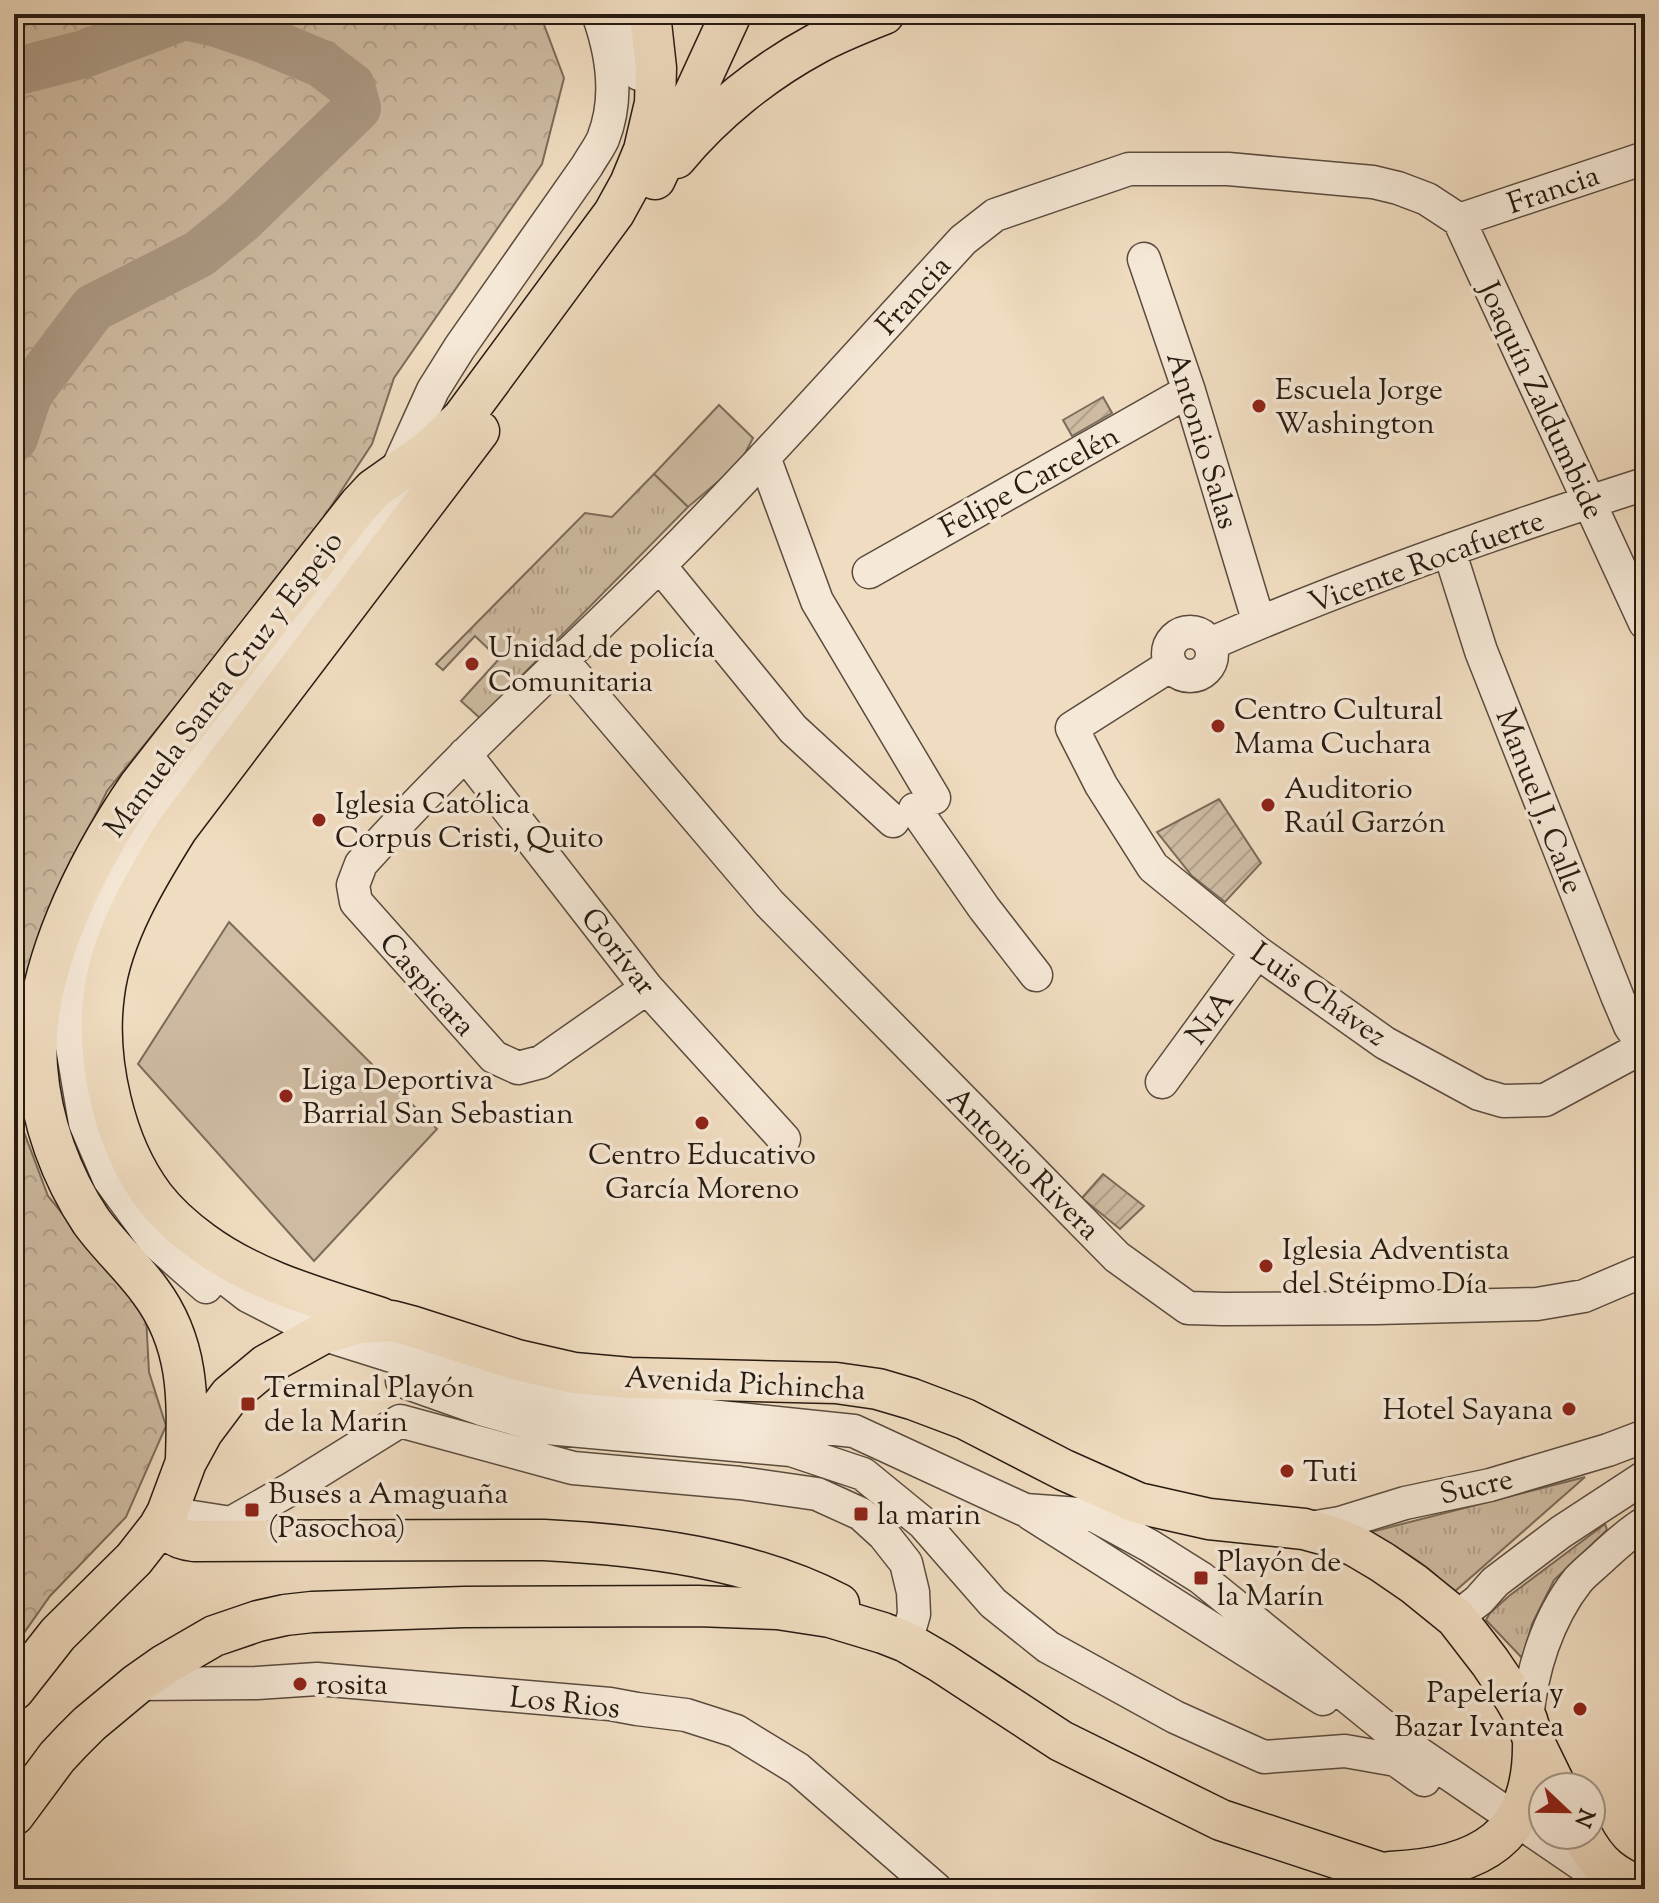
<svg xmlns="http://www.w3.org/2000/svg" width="1659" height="1903" viewBox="0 0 1659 1903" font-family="'Sorts Mill Goudy',serif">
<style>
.grass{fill:#cebba2;stroke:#7b6b5a;stroke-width:2}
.forest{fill:url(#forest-crowns);stroke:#7b6b5a;stroke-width:2}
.park{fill:url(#park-tufts);stroke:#7b6b5a;stroke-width:2}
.garden{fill:url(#garden-furrows);stroke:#7b6b5a;stroke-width:2}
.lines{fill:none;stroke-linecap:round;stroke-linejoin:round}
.river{stroke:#ac9a85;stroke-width:48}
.minor-casing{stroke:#5a4b3e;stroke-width:35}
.major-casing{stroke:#281b12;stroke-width:43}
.minor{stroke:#f5e8d6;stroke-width:32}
.major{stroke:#f0dcc0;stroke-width:40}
.poi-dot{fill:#8f2418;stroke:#f5e8d6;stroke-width:3}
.labels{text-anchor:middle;stroke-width:7;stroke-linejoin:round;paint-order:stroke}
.street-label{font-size:30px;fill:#281b12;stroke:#f5e8d6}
.poi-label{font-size:30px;fill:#281b12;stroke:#f5e8d6;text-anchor:start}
</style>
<defs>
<pattern id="forest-crowns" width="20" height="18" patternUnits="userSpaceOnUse" patternTransform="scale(2)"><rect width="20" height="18" fill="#cebba2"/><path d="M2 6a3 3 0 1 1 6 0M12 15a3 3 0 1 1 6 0" fill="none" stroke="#b1a08a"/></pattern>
<pattern id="park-tufts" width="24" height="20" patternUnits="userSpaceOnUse" patternTransform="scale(2)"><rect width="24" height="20" fill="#cebba2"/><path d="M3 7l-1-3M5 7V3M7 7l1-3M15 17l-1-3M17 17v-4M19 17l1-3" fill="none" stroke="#b1a08a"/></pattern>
<pattern id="garden-furrows" width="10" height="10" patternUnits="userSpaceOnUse" patternTransform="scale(2)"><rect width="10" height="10" fill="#cebba2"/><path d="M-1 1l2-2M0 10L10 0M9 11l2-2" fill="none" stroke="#b1a08a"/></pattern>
</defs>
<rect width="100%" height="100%" fill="#f0dcc0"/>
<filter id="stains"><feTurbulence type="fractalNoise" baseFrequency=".0025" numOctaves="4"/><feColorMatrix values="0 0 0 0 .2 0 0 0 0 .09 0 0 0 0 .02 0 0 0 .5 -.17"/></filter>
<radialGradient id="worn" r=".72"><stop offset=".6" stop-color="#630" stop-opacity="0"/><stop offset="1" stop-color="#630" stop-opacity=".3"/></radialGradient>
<!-- grass -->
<path class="grass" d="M719,405L753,438L740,463L688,507L654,474Z
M229,922L437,1129L314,1261L138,1064Z"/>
<!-- forest -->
<path class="forest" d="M14,14H540L564,78L542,164L394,378L372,444L305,546L107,791L39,933L22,1029L21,1124L48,1196L146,1316L149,1372L166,1426L126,1517L50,1596L14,1647Z"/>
<!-- park -->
<path class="park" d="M654,474L688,507L480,718L461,701L499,659L475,636L443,670L436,664L585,513L612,517Z
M1585,1477L1453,1593C1431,1566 1401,1550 1371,1532Z
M1605,1524L1607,1530L1554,1580L1532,1624L1523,1659L1486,1620L1490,1613L1509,1596Z"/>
<!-- garden -->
<path class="garden" d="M1103,397L1112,413L1072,436L1063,420Z
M1219,799L1261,863L1225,902L1192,876L1157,832Z
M1103,1174L1144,1206L1120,1229L1082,1198Z"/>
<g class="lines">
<!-- river -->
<path class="river" d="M14,69L22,70L84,54L184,16L217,23L263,39L322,64L351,86L357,108L241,220L199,254L93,308L29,393L14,438"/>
<defs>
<path id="minor" d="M624,14L636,41L639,74
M1459,220L1645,623
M1459,220L1645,158
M1144,259L1189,391L1259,623
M764,457L817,601L934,798
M393,478L433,390L460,347L587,166C592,157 599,148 603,139C619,99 612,53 598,14
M1449,550L1481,651L1618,998L1630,1026L1644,1047
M660,566L793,729L893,821
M869,572L1189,391
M1168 654a22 22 0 1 1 44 0a22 22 0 1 1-44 0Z
M1210,644C1351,582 1498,531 1645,484
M562,660L769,903L1117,1257L1188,1308L1223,1309L1377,1308L1537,1304L1584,1296L1645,1270
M1171,665L1072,728L1101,785L1153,867L1257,952L1385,1043L1479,1094L1503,1101L1545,1100L1645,1046
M257,693L423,461
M465,754L647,988L784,1139
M915,809L984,908L1036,975
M647,988L541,1062L518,1068L494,1057L356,902L353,885L361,864C455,758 561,664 661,564C765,460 863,349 963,240L995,215L1129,169H1228L1373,182L1398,188L1427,199L1459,220
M1162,1082L1257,952
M198,1257L248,1296L322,1334L449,1374L580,1405L701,1415L854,1431L1025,1510L1093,1515L1150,1546L1201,1578L1408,1746L1606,1881
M206,1287L155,1242L109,1179L85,1123L71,1041L77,993L88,942L116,873L155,812L259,665
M402,1381L481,1409L547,1428L791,1450L863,1474L923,1523L993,1603L1048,1647L1175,1717L1264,1757L1345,1751L1396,1760L1424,1780
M167,1513L231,1523L289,1490L400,1421L573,1468L740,1483L817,1494L861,1514L884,1535L906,1563L913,1592L914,1614L906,1642
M1031,1514L1323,1699
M1304,1529L1340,1523L1405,1503L1490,1485L1608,1450L1645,1436
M1456,1618L1479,1600L1495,1582L1561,1532L1645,1477
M137,1684L257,1683L317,1679L610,1704L637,1709L686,1715L736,1731L798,1769L936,1889
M1527,1720C1531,1672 1547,1619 1578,1580C1586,1571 1597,1563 1606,1554C1618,1543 1630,1532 1645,1523"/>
<path id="major" d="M676,158C714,112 764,72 816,44C838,32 861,23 884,14
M655,179L731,14
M381,1318C319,1298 255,1281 202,1242C184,1229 167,1214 154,1197C114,1144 95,1059 104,994C111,936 147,877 177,829L479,431
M186,1459C188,1397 189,1343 150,1291C132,1266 109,1246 91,1221C61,1176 41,1121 37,1067C30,973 87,862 139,786L359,505L374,489L432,448L462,419L614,213L630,184L644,150L655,103L656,68L650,14
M167,1513C166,1533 176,1539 194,1541L544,1540C644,1545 750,1558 839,1604
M14,1690L58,1634L134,1559L159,1527L167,1513L186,1462L203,1431L230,1395L266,1365L322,1334L359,1323L392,1321L411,1326L517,1360L574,1373L630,1378L836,1383L878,1389L912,1399L965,1419L1064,1470L1138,1503L1209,1519L1304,1529L1333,1537L1355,1546L1382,1562L1414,1584L1456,1618L1490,1662L1515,1699L1527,1720L1533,1740L1556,1787
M14,1815L57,1757L72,1741L89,1724L137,1684L164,1665L214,1636L258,1621L285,1615L312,1612L464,1607L698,1606L778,1609L830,1617L883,1633L906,1642L942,1663L1061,1741L1221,1820L1430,1889
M1582,1835C1598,1865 1612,1875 1644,1889
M1390,1872C1480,1868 1535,1838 1533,1741"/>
</defs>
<!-- minor casing -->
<use href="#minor" class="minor-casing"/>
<!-- major casing -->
<use href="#major" class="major-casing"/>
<!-- minor -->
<use href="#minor" class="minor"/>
<!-- major -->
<use href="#major" class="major"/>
</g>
<!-- markers -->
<g class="poi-dot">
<circle cx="1259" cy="406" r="8"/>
<circle cx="472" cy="664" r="8"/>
<circle cx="1218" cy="726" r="8"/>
<circle cx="1268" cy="805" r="8"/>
<circle cx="319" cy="820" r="8"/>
<circle cx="286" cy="1096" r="8"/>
<circle cx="702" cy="1123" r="8"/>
<circle cx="1266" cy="1266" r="8"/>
<rect x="240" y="1396" width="16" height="16" rx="4"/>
<circle cx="1569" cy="1409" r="8"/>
<circle cx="1287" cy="1471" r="8"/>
<rect x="244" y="1502" width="16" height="16" rx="4"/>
<rect x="853" y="1506" width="16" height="16" rx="4"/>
<rect x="1193" y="1570" width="16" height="16" rx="4"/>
<circle cx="300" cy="1684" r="8"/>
<circle cx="1580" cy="1709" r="8"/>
</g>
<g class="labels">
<!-- street labels -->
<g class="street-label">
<text transform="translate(1553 189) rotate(-19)" y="10">Francia</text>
<text transform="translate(913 295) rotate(-48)" y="10">Francia</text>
<text transform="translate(1542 400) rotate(65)" y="10">Joaquín Zaldumbide</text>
<text transform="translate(1203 440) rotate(73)" y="10">Antonio Salas</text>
<text transform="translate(1029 481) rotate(-29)" y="10">Felipe Carcelén</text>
<text transform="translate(1426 561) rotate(-20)" y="10">Vicente Rocafuerte</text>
<text transform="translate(223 684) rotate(-53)" y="10">Manuela Santa Cruz y Espejo</text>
<text transform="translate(1540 801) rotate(69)" y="10">Manuel J. Calle</text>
<text transform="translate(619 951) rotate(52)" y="10">Gorívar</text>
<text transform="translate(428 984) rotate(48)" y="10">Caspicara</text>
<text transform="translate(1319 994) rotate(35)" y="10">Luis Chávez</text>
<text transform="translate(1209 1017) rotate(-54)" y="10">N1A</text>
<text transform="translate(1024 1163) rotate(45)" y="10">Antonio Rivera</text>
<text transform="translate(745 1383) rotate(3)" y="10">Avenida Pichincha</text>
<text transform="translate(1476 1486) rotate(-13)" y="10">Sucre</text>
<text transform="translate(565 1702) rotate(6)" y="10">Los Rios</text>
</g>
<!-- poi labels -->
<g class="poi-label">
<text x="1275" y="399">Escuela Jorge<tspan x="1275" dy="34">Washington</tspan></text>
<text x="488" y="657">Unidad de policía<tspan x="488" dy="34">Comunitaria</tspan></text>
<text x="1234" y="719">Centro Cultural<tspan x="1234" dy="34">Mama Cuchara</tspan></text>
<text x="1284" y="798">Auditorio<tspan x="1284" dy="34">Raúl Garzón</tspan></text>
<text x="335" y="813">Iglesia Católica<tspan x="335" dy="34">Corpus Cristi, Quito</tspan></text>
<text x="302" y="1089">Liga Deportiva<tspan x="302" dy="34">Barrial San Sebastian</tspan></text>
<text x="702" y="1164" text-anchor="middle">Centro Educativo<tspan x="702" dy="34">García Moreno</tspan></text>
<text x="1282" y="1259">Iglesia Adventista<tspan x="1282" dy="34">del Stéipmo Día</tspan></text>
<text x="264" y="1397">Terminal Playón<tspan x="264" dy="34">de la Marin</tspan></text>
<text x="1553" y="1419" text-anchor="end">Hotel Sayana</text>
<text x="1303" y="1481">Tuti</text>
<text x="268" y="1503">Buses a Amaguaña<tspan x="268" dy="34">(Pasochoa)</tspan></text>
<text x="877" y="1524">la marin</text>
<text x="1217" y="1571">Playón de<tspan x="1217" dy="34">la Marín</tspan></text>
<text x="316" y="1694">rosita</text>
<text x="1564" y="1702" text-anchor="end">Papelería y<tspan x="1564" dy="34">Bazar Ivantea</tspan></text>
</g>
</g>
<!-- margin -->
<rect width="1659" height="1903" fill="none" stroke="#f0dcc0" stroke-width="48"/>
<rect x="16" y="16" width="1627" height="1871" fill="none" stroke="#281b12" stroke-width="4"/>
<rect x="24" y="24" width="1611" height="1855" fill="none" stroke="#281b12" stroke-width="2"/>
<!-- north arrow -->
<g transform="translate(1567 1811) rotate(112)"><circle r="38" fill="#f5e8d6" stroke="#a39688" stroke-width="2"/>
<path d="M0-6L14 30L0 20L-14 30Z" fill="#8f2418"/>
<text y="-12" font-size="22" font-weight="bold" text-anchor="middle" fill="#281b12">N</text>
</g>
<rect width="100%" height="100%" filter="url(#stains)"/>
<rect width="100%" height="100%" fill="url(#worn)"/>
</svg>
